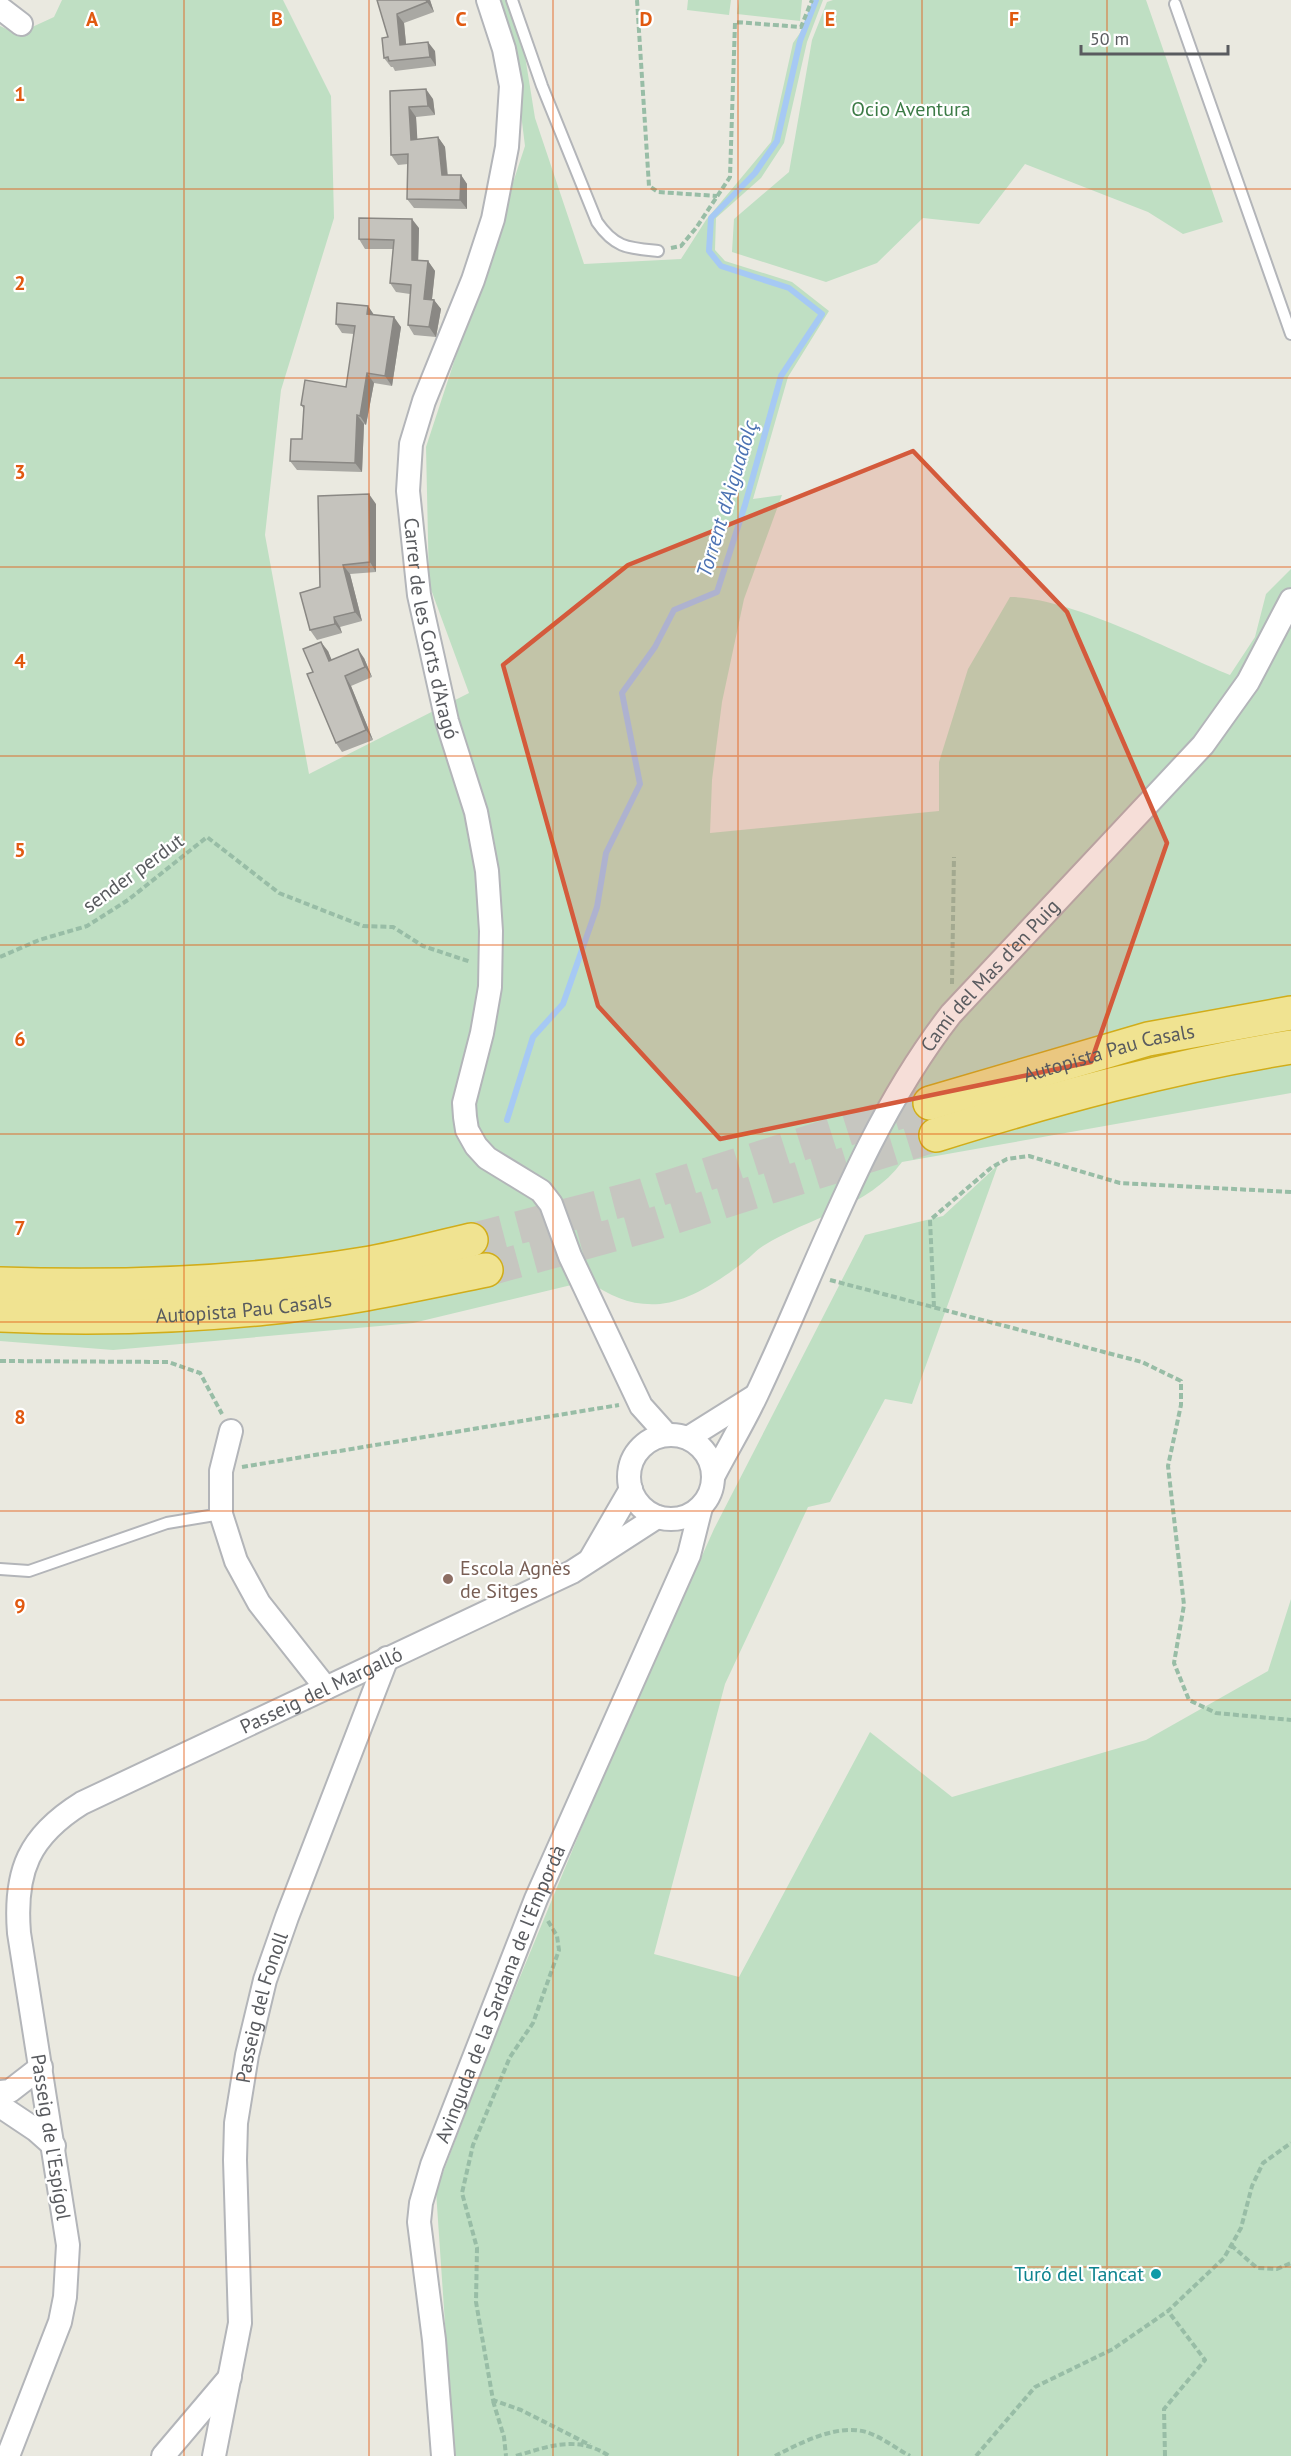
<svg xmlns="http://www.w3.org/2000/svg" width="1291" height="2456" viewBox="0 0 1291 2456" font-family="'PT Sans',sans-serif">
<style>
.green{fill:#bfdfc3}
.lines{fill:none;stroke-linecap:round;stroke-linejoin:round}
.stream{stroke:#a6c9f4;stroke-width:6}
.highway-tunnel{stroke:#c6c6c0;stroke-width:33;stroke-dasharray:33 16;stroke-linecap:butt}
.lane-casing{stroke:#b3b5b9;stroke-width:14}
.street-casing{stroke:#b3b5b9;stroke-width:26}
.highway-casing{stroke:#d1ad19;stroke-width:36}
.path{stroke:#98bda6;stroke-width:4;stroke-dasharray:6 3;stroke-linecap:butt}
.lane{stroke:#fff;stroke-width:10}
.street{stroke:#fff;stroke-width:22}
.highway{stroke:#f0e391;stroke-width:33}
.wall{fill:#a9a8a3}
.shaded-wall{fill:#8a8884}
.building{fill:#c5c3bd;stroke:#8a8884;stroke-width:1.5}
.marked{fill:#d45a3c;fill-opacity:0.2;stroke:#d45a3c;stroke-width:4.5;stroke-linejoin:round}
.grid{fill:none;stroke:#e15910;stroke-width:1.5;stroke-opacity:0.55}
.education-dot{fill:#8d6e63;stroke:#fff;stroke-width:2}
.culture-dot{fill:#0f9aa8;stroke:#fff;stroke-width:2}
.labels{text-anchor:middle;stroke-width:4.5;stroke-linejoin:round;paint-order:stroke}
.park-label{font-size:20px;fill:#3c7b46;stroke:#fff}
.street-label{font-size:20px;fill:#595b5f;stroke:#fff}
.education-label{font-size:20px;fill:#785e54;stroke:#fff;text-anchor:start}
.culture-label{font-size:20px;fill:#0d838f;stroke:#fff;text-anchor:end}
.water-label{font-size:21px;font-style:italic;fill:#4d73b3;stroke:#fff}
.grid-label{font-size:20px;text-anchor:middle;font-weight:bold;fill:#e15910;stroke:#fff;stroke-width:4.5;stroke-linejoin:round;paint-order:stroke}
</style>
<rect width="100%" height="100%" fill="#eae9e0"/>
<!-- green -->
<path class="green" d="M62,0H283L331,96L334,218L281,390L265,535L309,774L469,693L429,584L426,447L525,146L516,74L496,0H516L535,118L584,264L681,259L706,220L771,142L793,43L802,30L814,0H823L807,42L784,143L761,178L716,218L715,250L725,261L792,282L829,311L788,377L753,499L782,495L744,599L722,702L712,780L710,833L939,811V762L968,669L1010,597C1070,597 1172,651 1230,675L1255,637L1266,594L1291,569V1093L902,1162C868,1208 809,1217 763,1246C756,1250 751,1257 745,1261C722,1279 690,1301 660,1304C631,1306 612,1297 588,1281L413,1323L113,1350L0,1341V26L17,34L54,17Z
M688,0H731L729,15L687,10Z
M739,0H802L800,21L737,14Z
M833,0H1146L1223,222L1183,234L1148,212L1025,164L979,224L923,218L877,263L826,282L732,252L734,219L789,172L812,40L827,2Z
M998,1165L912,1404L885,1399L830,1502L808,1507L725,1684L654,1954L739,1977L870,1732L952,1797L1146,1740L1268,1671L1291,1599V2456H454L436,2191L491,2047L596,1793L714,1529L865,1235L943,1216Z"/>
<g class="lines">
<!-- stream -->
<path class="stream" d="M507,1120L533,1037L563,1004L597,907L606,853L640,784L622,693L655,647L674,610L717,592L745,505L781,376L822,314L789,288L721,266L709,251L711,218L755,173L777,141L800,41L816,0"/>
<!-- highway-tunnel -->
<path class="highway-tunnel" d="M471,1240L636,1197L930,1103
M486,1270L650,1225L936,1135"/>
<defs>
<path id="lane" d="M512,0L542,86L597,222C615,248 628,248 658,251
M1175,4L1291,334
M0,1569L29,1571L167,1523L221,1514"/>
<g id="street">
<path id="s1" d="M488,0L504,49L511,86L507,147L493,219L473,280L424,401L411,444L408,491L419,595L447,721L476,812L487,871L491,931L490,987L482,1033L464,1103L465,1117L467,1130L476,1146L487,1158L541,1191L551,1204L570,1256L641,1406L667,1435"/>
<path d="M0,8L21,24"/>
<path d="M231,1431L221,1471V1514L236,1561L259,1603L326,1688"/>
<circle cx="671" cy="1477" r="42"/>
<path d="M688,1438L755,1396"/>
<path id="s2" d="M714,1475C728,1448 744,1422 757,1394C818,1266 863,1127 951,1014L1203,745L1248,682L1291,600"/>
<path d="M591,1558L631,1489"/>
<path d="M0,2092L10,2091L41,2067"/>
<path d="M0,2106L36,2130L54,2146"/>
<path id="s3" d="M8,2456L60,2322L65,2297L68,2245L19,1933C14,1871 29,1836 82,1803L572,1572L657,1517"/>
<path d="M163,2456L230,2377"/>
<path id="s4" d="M214,2456L240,2323L235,2160L236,2123L247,2055L265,1980L287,1917L387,1658"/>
<path id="s5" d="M443,2456L434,2340L419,2222L421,2203L432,2165L536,1899L689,1555L701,1507"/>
</g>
<g id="highway">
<path id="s6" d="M930,1103L1148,1039L1291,1013"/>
<path d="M936,1135C1055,1098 1168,1067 1291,1047"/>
<path d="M0,1284C121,1288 244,1284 364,1264C400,1258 436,1248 471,1240"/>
<path id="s7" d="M0,1315C89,1319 177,1317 265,1308C340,1301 413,1285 486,1270"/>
</g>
</defs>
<!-- lane casing -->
<use href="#lane" class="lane-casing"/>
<!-- street casing -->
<use href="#street" class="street-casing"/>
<!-- highway casing -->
<use href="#highway" class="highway-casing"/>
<!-- path -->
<path class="path" d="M637,0L649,186L658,192L717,196
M671,248L681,246L696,228L730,177L735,22L801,27L812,0
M0,957L39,940L87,926L128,900L207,837L279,893L363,926L393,927L423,946L471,962
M952,984L954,857
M830,1280L1142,1362L1181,1381V1405L1168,1466L1184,1605L1174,1663L1189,1700L1216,1713L1291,1720
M934,1307L930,1220L992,1167L1007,1159L1029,1156L1120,1183L1291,1192
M0,1361L168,1362L200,1373L222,1414
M242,1467L619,1405
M548,1921L557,1936L559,1950L533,2023L510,2057L473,2145L462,2193L477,2248L476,2302L493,2400L521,2410L590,2445
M1231,2245L1257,2268L1277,2269L1291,2263
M493,2401L504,2437L506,2456
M516,2456C549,2446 578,2435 609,2456
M775,2456C800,2443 840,2422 869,2433C883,2438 897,2449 910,2456
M976,2456L1035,2387L1113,2349L1168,2311L1224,2258L1241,2228L1252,2186L1263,2163L1291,2143
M1165,2456L1164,2409L1205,2360L1168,2311"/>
<!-- lane -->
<use href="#lane" class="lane"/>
<!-- street -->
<use href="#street" class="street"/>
<!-- highway -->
<use href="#highway" class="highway"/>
</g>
<!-- wall -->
<path class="wall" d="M377,0H430L434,12L404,23L406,44L435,51L436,66L395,71L393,67H391L384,58L388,37Z
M390,91L433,99L435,115L416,117L417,139L438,137L445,147L448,175H461L467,184V209L414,208L407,199L408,164L398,165L391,155Z
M419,228L418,260L428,261L435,271L432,299L434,300L441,309L436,337L414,335L408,325L410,294L396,292L390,283L393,249H365L359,239Z
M368,306L374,315L401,327L392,386L374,383L366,425L364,424L362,472L297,470L290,461L302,439L304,409L301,405L346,387L354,334L342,333L336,324Z
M376,504V572L350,574L362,621L340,627L342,633L317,640L310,630L320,587Z
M328,651L331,660L364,658L372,677L351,686L373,740L342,752L336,743L313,672Z"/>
<!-- shaded-wall -->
<path class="shaded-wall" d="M426,0H430L434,12L427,2Z
M397,14L404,23L407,54L400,45Z
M428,42L435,51L436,66L430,57Z
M426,89L433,99L435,115L428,106Z
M409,107L416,117L418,149L411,140Z
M438,137L445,147L448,184L442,175Z
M461,175L467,184V209L460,200Z
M412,219L419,228L418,269L412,260Z
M428,261L435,271L431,308L424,299Z
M434,300L441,309L436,337L429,327Z
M368,306L374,315L367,314Z
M394,317L401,327L392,386L385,376Z
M367,373L374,383L366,425L360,416Z
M357,415L364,424L362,472L355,463Z
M369,494L376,504V572L370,562Z
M343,565L350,574L362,621L355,612Z
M334,617L340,627L342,633L335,624Z
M321,642L328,651L336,670L329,661Z
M358,649L364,658L372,677L365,667Z
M345,676L351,686L373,740L366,730Z"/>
<!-- building -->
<path class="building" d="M377,0H426L427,2L397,14L400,45L428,42L430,57L389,61L388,57L384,58L382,38L388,37Z
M426,89L428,106L409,107L411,140L438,137L442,175H461L460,200L407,199L408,154L391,155L390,91Z
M359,218L412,219V260L428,261L424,299L434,300L429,327L408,325L411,285L390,283L394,240L359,239Z
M337,303L368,306L367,314L394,317L385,376L367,373L360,416L357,415L355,463L290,461L291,439H302L304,406L301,405L305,380L346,387L355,326L336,324Z
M369,494L370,562L343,565L355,612L334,617L335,624L310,630L300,593L320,587L318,496Z
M321,642L329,661L358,649L365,667L345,676L366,730L336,743L307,674L313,672L303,649Z"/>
<!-- marked area -->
<path class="marked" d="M913,451L1067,612L1167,843L1091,1062L720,1139L598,1006L503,665L628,565Z"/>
<!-- grid -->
<path class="grid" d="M184,0V2456M369,0V2456M553,0V2456M738,0V2456M922,0V2456M1107,0V2456M0,189H1291M0,378H1291M0,567H1291M0,756H1291M0,945H1291M0,1134H1291M0,1322H1291M0,1511H1291M0,1700H1291M0,1889H1291M0,2078H1291M0,2267H1291"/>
<!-- markers -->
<circle class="education-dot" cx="448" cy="1579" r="6"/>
<circle class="culture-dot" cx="1156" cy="2274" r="6"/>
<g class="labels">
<!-- park labels -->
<g class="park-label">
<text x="911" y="116">Ocio Aventura</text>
</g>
<!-- street labels -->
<g class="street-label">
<text dy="7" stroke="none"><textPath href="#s1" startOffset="650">Carrer de les Corts d'Aragó</textPath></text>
<text transform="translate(133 873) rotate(-36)" y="7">sender perdut</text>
<text dy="7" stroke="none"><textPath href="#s2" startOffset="574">Camí del Mas d'en Puig</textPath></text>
<text dy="7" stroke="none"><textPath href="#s6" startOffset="186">Autopista Pau Casals</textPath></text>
<text dy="7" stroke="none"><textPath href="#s7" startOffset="244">Autopista Pau Casals</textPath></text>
<text dy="7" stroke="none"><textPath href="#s3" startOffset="956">Passeig del Margalló</textPath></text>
<text dy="7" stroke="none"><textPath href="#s5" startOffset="478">Avinguda de la Sardana de l'Empordà</textPath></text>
<text dy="7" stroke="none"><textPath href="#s4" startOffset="454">Passeig del Fonoll</textPath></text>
<text transform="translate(51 2137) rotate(81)" y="7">Passeig de l'Espígol</text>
</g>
<!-- education labels -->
<g class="education-label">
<text x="460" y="1575">Escola Agnès<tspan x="460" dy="23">de Sitges</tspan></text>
</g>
<!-- culture labels -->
<g class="culture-label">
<text x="1144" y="2281">Turó del Tancat</text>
</g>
<!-- water labels -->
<g class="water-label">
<text transform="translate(727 499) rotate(-73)" y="7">Torrent d'Aiguadolç</text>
</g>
</g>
<g class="grid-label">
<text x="92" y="26">A</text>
<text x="277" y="26">B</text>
<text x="461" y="26">C</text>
<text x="646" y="26">D</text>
<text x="830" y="26">E</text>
<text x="1014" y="26">F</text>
<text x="20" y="101">1</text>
<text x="20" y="290">2</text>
<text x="20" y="479">3</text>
<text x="20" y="668">4</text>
<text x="20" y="857">5</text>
<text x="20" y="1046">6</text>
<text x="20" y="1235">7</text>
<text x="20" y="1424">8</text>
<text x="20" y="1613">9</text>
</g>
<!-- scale -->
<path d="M1081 45v9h147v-9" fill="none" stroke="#595b5f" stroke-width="3"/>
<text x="1090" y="45" font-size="18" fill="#595b5f" stroke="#ffffff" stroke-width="4.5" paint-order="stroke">50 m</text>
</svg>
